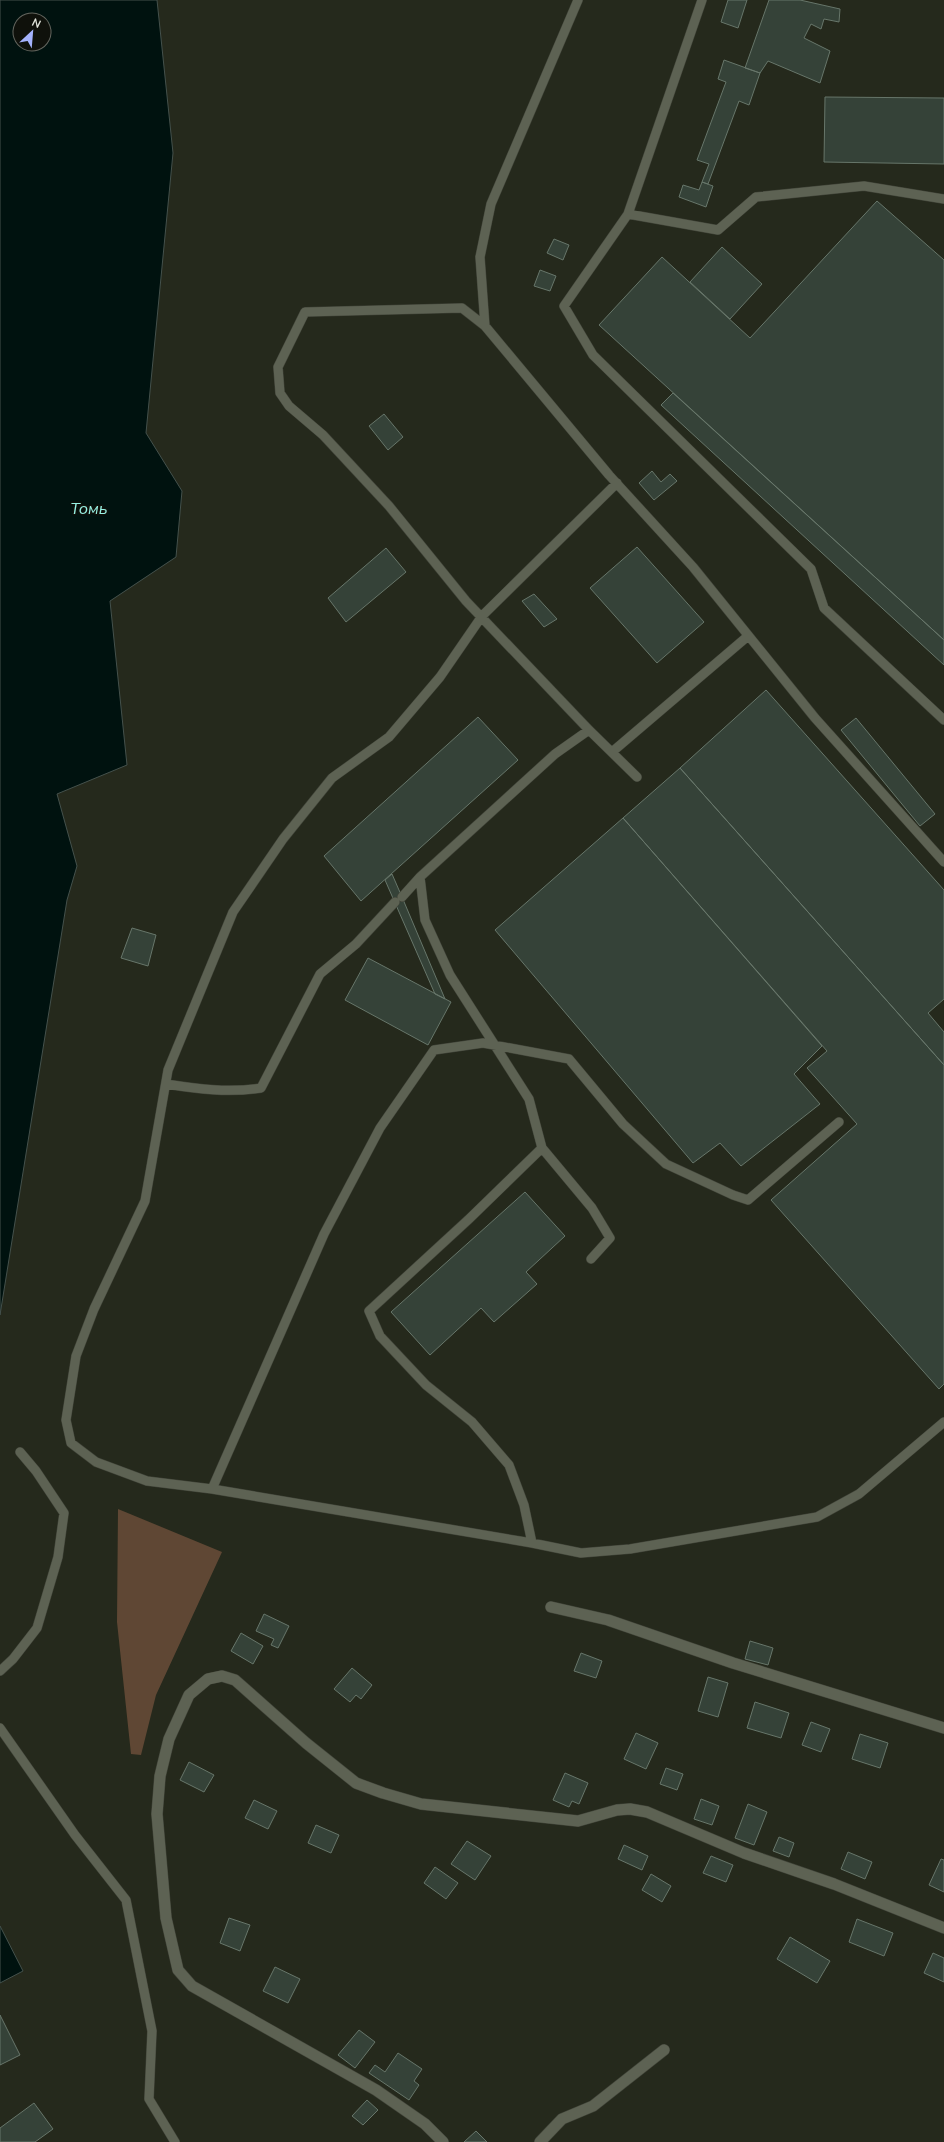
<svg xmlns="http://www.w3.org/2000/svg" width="944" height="2142" viewBox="0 0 944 2142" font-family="Mulish,sans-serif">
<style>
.green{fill:#5f4734}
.water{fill:#00120f;stroke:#44514c;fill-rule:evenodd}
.building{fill:#354238;stroke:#67766a}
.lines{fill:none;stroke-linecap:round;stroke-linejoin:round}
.service-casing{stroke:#414439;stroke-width:10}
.minor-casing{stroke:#414439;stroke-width:12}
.service{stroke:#5d6253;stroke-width:9}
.minor{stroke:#5d6253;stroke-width:11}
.labels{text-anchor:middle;stroke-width:3;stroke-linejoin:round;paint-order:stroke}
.water-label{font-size:16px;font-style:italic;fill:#97f2e4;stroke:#0f110b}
</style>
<rect width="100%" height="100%" fill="#25291c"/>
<!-- green -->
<path class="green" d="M118,1509L222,1552L156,1695L141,1755L131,1754L117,1622Z"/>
<!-- water -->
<path class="water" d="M0,0H157L173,153L146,433L182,491L176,557L110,601L127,765L57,794L77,866L67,900L0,1315ZM20,20H44V44H20Z
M0,1926L23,1971L0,1983Z"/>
<!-- building -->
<path class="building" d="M728,0H747L738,28L721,22Z
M769,0H800L840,9L839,22L824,19L821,29L811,24L804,38L830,51L820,83L768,61L760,73L745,68Z
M724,60L760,73L749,105L739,101L708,184L702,182L709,164L697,160L726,82L718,79Z
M825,97L944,98V164L824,162Z
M702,182L713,186L706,207L679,197L683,185L699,190Z
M877,201L944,260V640L599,325L662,257L750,338Z
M554,239L569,245L563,260L547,253Z
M722,247L762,284L730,319L690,282Z
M540,270L556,276L550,291L534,286Z
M673,393L944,640V665L661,405Z
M384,414L403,437L388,450L369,426Z
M652,471L661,482L670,474L677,481L654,500L639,483Z
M637,547L704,622L657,663L590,588Z
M386,548L406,572L346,622L328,598Z
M534,594L557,619L544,627L522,601Z
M766,690L944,890V999L928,1013L944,1032V1065L680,768Z
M478,717L518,760L361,901L324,856Z
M856,718L935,814L920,826L841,730Z
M680,768L944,1065V1384L939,1389L771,1200L857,1124L807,1068L827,1051L623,818Z
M623,818L822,1046L794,1074L820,1104L741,1166L720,1143L693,1163L495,930Z
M392,874L402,897L445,999L435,994L385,880Z
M132,928L156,935L148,966L121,958Z
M368,958L451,1002L428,1045L345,1000Z
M525,1192L565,1236L526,1272L537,1284L494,1322L481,1308L430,1355L391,1312Z
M264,1614L289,1626L278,1648L271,1645L274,1639L256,1631Z
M241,1633L263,1646L253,1664L231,1651Z
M750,1641L773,1648L768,1665L745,1659Z
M581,1653L602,1661L596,1678L574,1671Z
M352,1668L372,1685L361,1699L356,1695L350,1702L334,1689Z
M708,1677L728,1683L718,1717L698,1711Z
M755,1702L789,1713L781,1738L747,1728Z
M811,1722L830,1729L821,1752L802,1745Z
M636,1733L658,1743L646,1769L624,1759Z
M860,1734L888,1743L880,1768L852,1759Z
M189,1762L214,1775L204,1792L180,1780Z
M666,1768L683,1774L677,1790L660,1784Z
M565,1773L588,1783L579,1804L572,1801L569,1807L553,1800Z
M701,1799L719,1806L712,1825L694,1819Z
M254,1800L277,1811L268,1829L245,1818Z
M748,1804L767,1812L754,1845L735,1838Z
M316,1825L339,1835L331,1853L308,1843Z
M779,1837L794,1843L789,1857L773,1851Z
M467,1841L491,1856L475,1880L451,1864Z
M624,1845L648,1856L642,1870L618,1859Z
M848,1852L872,1862L865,1879L841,1869Z
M711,1856L733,1865L726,1882L703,1873Z
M941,1859L944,1860V1892L929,1885Z
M435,1867L458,1883L446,1899L424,1883Z
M651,1874L671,1886L662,1902L642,1890Z
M229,1918L250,1925L240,1951L220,1943Z
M857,1919L893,1933L884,1956L849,1942Z
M790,1937L830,1961L817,1983L777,1959Z
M933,1953L944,1958V1982L924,1973Z
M275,1967L300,1979L288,2003L263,1991Z
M0,2015L20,2055L0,2065Z
M359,2030L375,2042L355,2068L338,2055Z
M398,2053L422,2069L414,2081L419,2085L409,2100L369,2073L375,2065L385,2072Z
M367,2100L378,2110L363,2125L352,2116Z
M34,2103L53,2129L35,2142H0V2128Z
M476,2131L487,2142H464Z"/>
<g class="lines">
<defs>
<path id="service" d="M702,0L628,214L564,306L593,355L811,569L824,608L944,720
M628,214L718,230L756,197L864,186L944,199
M485,326L480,257L491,204L578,0
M617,483L482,616L440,677L389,737L332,778L283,839L233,912L168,1070L145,1201L94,1309L76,1356L66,1420L71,1443L96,1462L147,1481L212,1489L532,1543L581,1553L630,1549L817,1517L859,1494L944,1422
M612,752L748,636
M637,777L589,730L466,601L389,506L323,435L289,406L280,393L278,367L305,312L462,308L485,326L609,475L693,567L815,718L944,862
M420,877L425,920L450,975L529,1099L542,1148L592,1208L610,1238L591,1259
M402,897L420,877L555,754L589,730
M166,1084C198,1089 228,1093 261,1088L320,974L356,944L395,902
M212,1489L324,1234L380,1128L434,1050L483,1043L569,1059L623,1124L666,1164L733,1195L748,1200L839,1122
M532,1543L524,1505L509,1465L472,1422L426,1385L380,1336L369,1311L469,1219L542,1148
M0,1671L13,1659L37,1628L58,1557L64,1513L36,1471L20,1452
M0,1728L75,1835L126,1900L152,2031L149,2099L175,2142"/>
<path id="minor" d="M551,1607L608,1620L733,1663L944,1728
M443,2142L425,2124L376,2090L192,1986L178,1970L166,1918L157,1814L160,1776L169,1739L189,1695L208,1679L222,1676L235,1680L306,1743L356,1783L383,1793L421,1804L578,1821L617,1810L630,1809L647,1812L744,1853L834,1884L944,1928
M540,2142L562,2119L593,2106L664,2050"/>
</defs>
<!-- service casing -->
<use href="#service" class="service-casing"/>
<!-- minor casing -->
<use href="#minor" class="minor-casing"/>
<!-- service -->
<use href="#service" class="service"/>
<!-- minor -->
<use href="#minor" class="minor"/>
</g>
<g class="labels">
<!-- water labels -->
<g class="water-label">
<text x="89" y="514">Томь</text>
</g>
</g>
<!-- north arrow -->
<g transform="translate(32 32) rotate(26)"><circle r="19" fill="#0f110b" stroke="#63655e"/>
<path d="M0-3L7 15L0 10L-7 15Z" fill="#a4b2fc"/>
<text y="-6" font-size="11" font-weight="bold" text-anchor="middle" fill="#e1e4db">N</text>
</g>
</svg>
